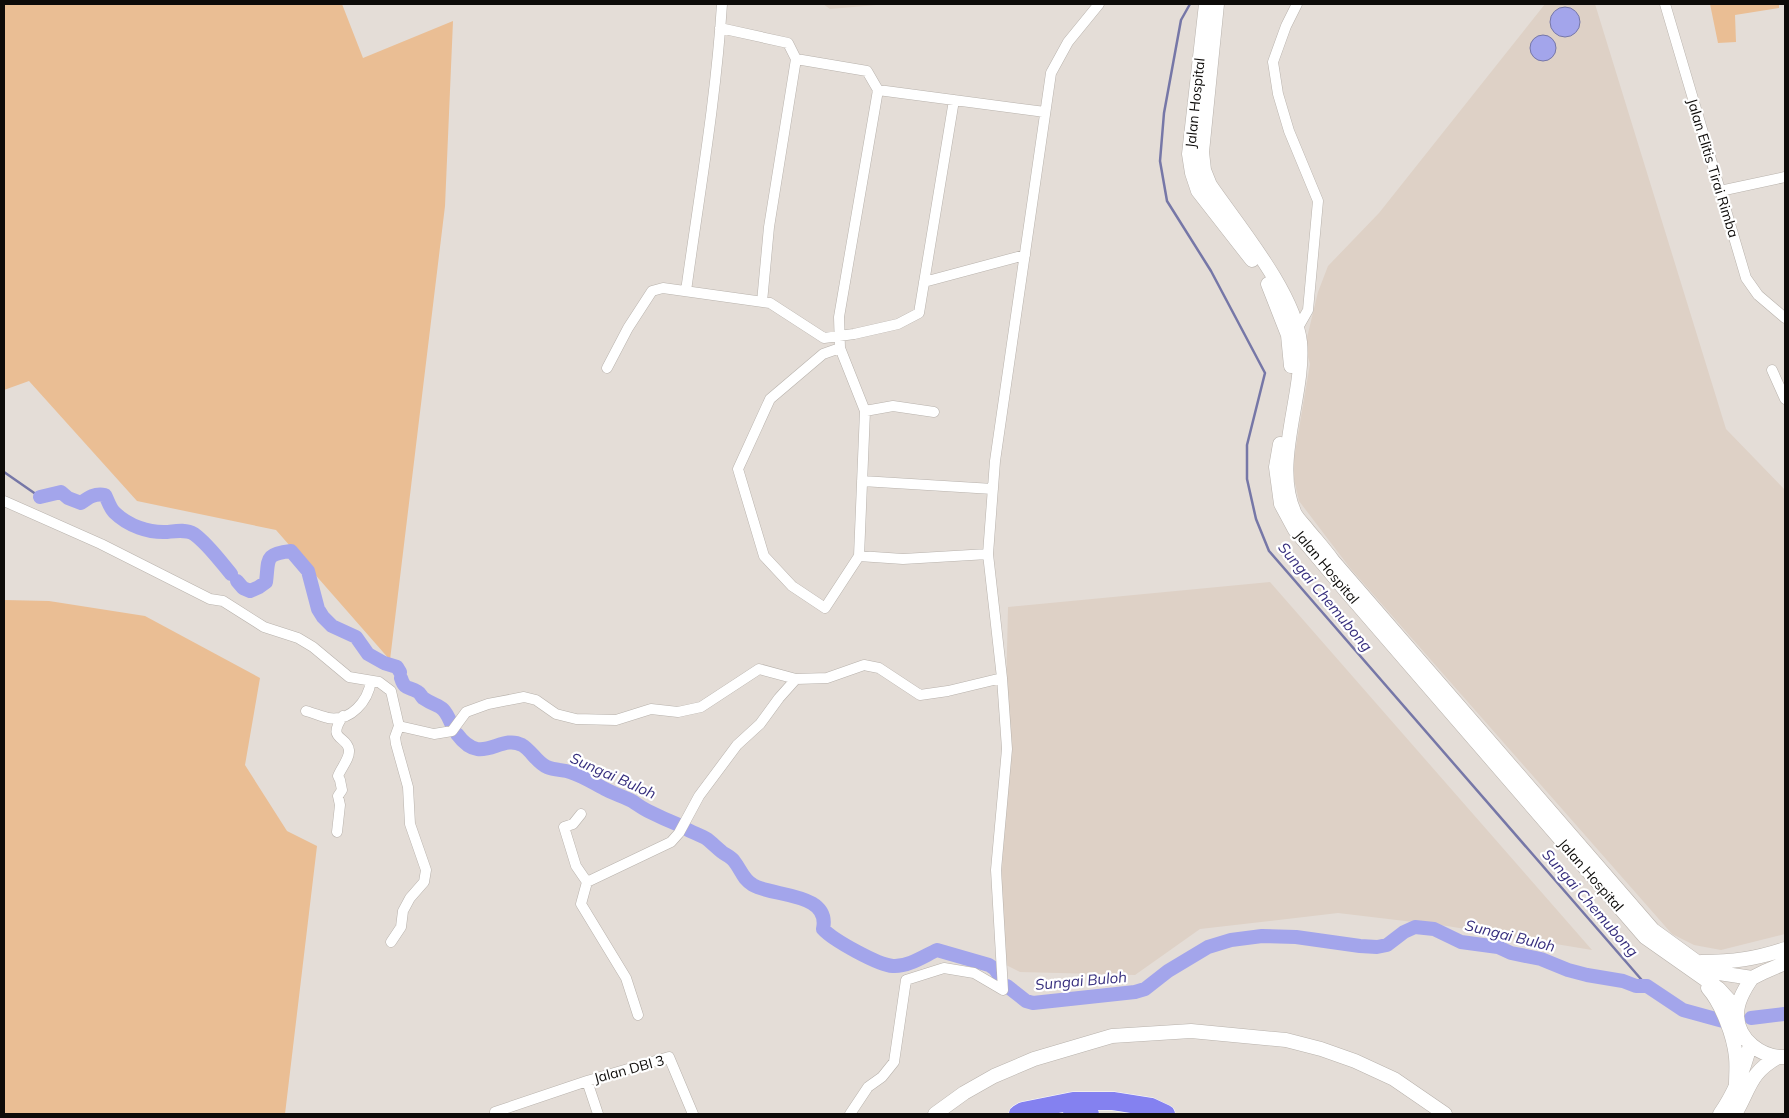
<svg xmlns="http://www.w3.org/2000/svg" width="1789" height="1118" viewBox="0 0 1789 1118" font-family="Mulish,sans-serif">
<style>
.built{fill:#ded1c6}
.green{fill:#eabe94}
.water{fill:#a3a5eb;stroke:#7677a7}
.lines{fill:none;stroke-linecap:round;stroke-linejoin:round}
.stream{stroke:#7677a7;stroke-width:2.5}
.river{stroke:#a3a5eb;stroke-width:14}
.street-casing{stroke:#b8b2ac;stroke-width:11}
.secondary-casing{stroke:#b8b2ac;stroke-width:15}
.highway-casing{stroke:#fff;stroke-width:19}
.street{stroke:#fff;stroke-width:10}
.secondary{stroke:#fff;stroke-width:14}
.highway{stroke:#8481f0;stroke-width:18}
.labels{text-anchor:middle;stroke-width:4.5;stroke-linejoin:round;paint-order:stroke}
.street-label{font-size:14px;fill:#0d0b09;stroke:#fff}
.water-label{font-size:15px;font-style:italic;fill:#352d7d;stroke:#fff}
</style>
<rect width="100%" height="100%" fill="#e4ddd7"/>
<!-- built -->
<path class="built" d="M823,4H888L830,9Z
M1545,4H1595L1726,429L1785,490V934L1721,950L1694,945L1672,934L1350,568L1299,501L1292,470L1310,364L1305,346L1318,292L1328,266L1379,213Z
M1270,582L1592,950L1447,926L1338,913L1200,929L1135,975L1020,972L1004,964L1001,918L1008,607Z"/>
<!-- green -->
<path class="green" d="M4,4H342L363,58L453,21L445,206L390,660L276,530L137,501L29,381L4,390Z
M1710,4H1779V8L1735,15L1736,42L1718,43Z
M4,600L49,601L145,616L260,678L245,765L287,831L317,846L285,1114H4Z"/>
<!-- water -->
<path class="water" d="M1550 22a15 15 0 1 1 30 0a15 15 0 1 1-30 0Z
M1530 48a13 13 0 1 1 26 0a13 13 0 1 1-26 0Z"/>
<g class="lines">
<!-- stream -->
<path class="stream" d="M1190,4L1181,20L1164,113L1160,161L1167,201L1211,271L1265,373L1247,445V479L1256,519L1269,551L1647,986
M4,472L40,497"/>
<!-- river -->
<path class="river" d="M40,497L61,492L68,498L81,503C89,497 95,493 105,495C108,501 110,508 114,512C128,526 149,533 167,532C176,531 186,529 194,534C208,544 220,561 231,574
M237,581L243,588L250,591L259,587L266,582C269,559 264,554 291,551L308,571L318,609L323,617L332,626L356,637L368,654L384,663L397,667L400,672
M401,678C405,691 409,686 418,692C420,693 421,696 423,698C439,709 442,702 451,723
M457,734C482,768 499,733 522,745C531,750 537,763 547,767C554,770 563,770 570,772C583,776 595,784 607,790C615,794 624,797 632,801C637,804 642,808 648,811C658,816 669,821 679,825
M686,829C693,833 701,835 707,839C712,843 717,848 722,852C726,855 731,857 734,861C742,871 742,878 753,885C773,897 831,892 823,929C833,940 878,965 893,966C908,967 924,956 937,950L989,965L995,969L999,975
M1007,986L1026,1001L1033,1003L1135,992L1145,989L1168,971L1208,947L1231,940L1262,936L1296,937L1360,946L1377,947L1387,945L1404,932L1415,927L1434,929L1461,942L1498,947L1511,953L1541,959L1568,970L1587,975L1623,981L1636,986H1647L1683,1010L1723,1021
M1751,1018L1784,1014"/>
<defs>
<path id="street" d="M1665,4L1746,278L1758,295L1785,318
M720,28L788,43L796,59L867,71L878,90L1045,112
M1720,191L1785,177
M924,282L1025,255
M686,291C699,196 716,100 722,4
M762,302L769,227L796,59
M1296,331L1308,310L1318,201L1289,131L1278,94L1273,62L1286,26L1297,4
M840,348L823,354L770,399L738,469L764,556L792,586L825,608L859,556L865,411L840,348L839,317L878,90
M607,368L628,328L652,291L663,288L770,303L824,338L854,334L898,324L919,313L954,100
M1772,370L1785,399
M865,411L893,406L934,412
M862,481L993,489
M4,501L101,544L210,599L223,601L264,627L298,638L313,647L349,677L379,682L391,691L399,726L434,734L452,731L466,712L488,704L524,697L536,700L556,714L576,719L616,720L651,709L678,712L701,707L759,669L796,679L827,678L864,665L879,668L920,695L948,691L1002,678
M859,556L903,559L988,554
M306,711C313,713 321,716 328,718C351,722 368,701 371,681
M581,814L573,824L564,827L576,866L587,882
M337,832L340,805L338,796L342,790L340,780L338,776C341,768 350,758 349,750C347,735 326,741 343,716
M391,942L401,927L403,911L410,898L424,882L426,870L410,824L408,787L396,744L395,737L399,726
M1003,990L996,870L1007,749L1002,678L988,554L995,461L1051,73L1068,42L1099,4
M638,1015L626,978L581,904L587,882L671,842L679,833L699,796L737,745L760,724L779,698L796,679
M587,1081L598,1114
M495,1114V1112L587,1081L669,1057L693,1114
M850,1114L868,1087L882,1077L894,1062L906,980L944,968L974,973L1003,990"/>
<path id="secondary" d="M1206,4L1189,154L1192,173L1198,191L1252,260
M1217,4L1202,152L1204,170L1210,185C1238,226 1294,292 1300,342C1305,395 1271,464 1295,514C1298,519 1303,524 1307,529C1316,540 1325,550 1333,561L1653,930L1697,962L1719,973L1752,978L1764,972L1785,963
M1268,284L1288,335L1291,366
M1280,444L1276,467L1281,504L1295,530L1346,591L1645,937L1719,989L1729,1000L1737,1014
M1701,962C1733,962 1755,959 1785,949
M1752,978C1745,988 1737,1002 1737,1014C1737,1040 1762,1058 1785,1057
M1708,988C1722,1004 1734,1036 1736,1057C1737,1066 1736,1076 1736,1085
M935,1114L964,1093L994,1076L1034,1059L1112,1036L1191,1031L1286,1040L1321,1049L1355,1061L1394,1079L1445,1114
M1720,1114C1734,1094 1744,1069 1750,1045
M1735,1114C1750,1089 1749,1073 1778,1057"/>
<path id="highway" d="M1018,1114L1023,1111L1073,1101H1113L1151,1107L1166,1114
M1072,1114H1090"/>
</defs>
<!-- street casing -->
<use href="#street" class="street-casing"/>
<!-- secondary casing -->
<use href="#secondary" class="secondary-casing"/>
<!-- highway casing -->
<use href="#highway" class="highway-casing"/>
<!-- street -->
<use href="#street" class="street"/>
<!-- secondary -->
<use href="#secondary" class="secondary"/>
<!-- highway -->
<use href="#highway" class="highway"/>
</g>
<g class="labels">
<!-- street labels -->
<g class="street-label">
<text transform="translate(1195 103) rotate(-84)" y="5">Jalan Hospital</text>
<text transform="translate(1713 168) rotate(73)" y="5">Jalan Elitis Tirai Rimba</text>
<text transform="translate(1327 567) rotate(50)" y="5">Jalan Hospital</text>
<text transform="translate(1591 875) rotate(49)" y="5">Jalan Hospital</text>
<text transform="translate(629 1069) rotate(-15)" y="5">Jalan DBI 3</text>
</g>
<!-- water labels -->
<g class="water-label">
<text transform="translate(1325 597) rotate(50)" y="5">Sungai Chemubong</text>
<text transform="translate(613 776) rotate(24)" y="5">Sungai Buloh</text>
<text transform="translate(1590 903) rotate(49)" y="5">Sungai Chemubong</text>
<text transform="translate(1510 936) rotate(14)" y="5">Sungai Buloh</text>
<text transform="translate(1081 981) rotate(-5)" y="5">Sungai Buloh</text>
</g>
</g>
<!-- border -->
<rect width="1789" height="1118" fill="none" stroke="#0d0b09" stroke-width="10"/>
</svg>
